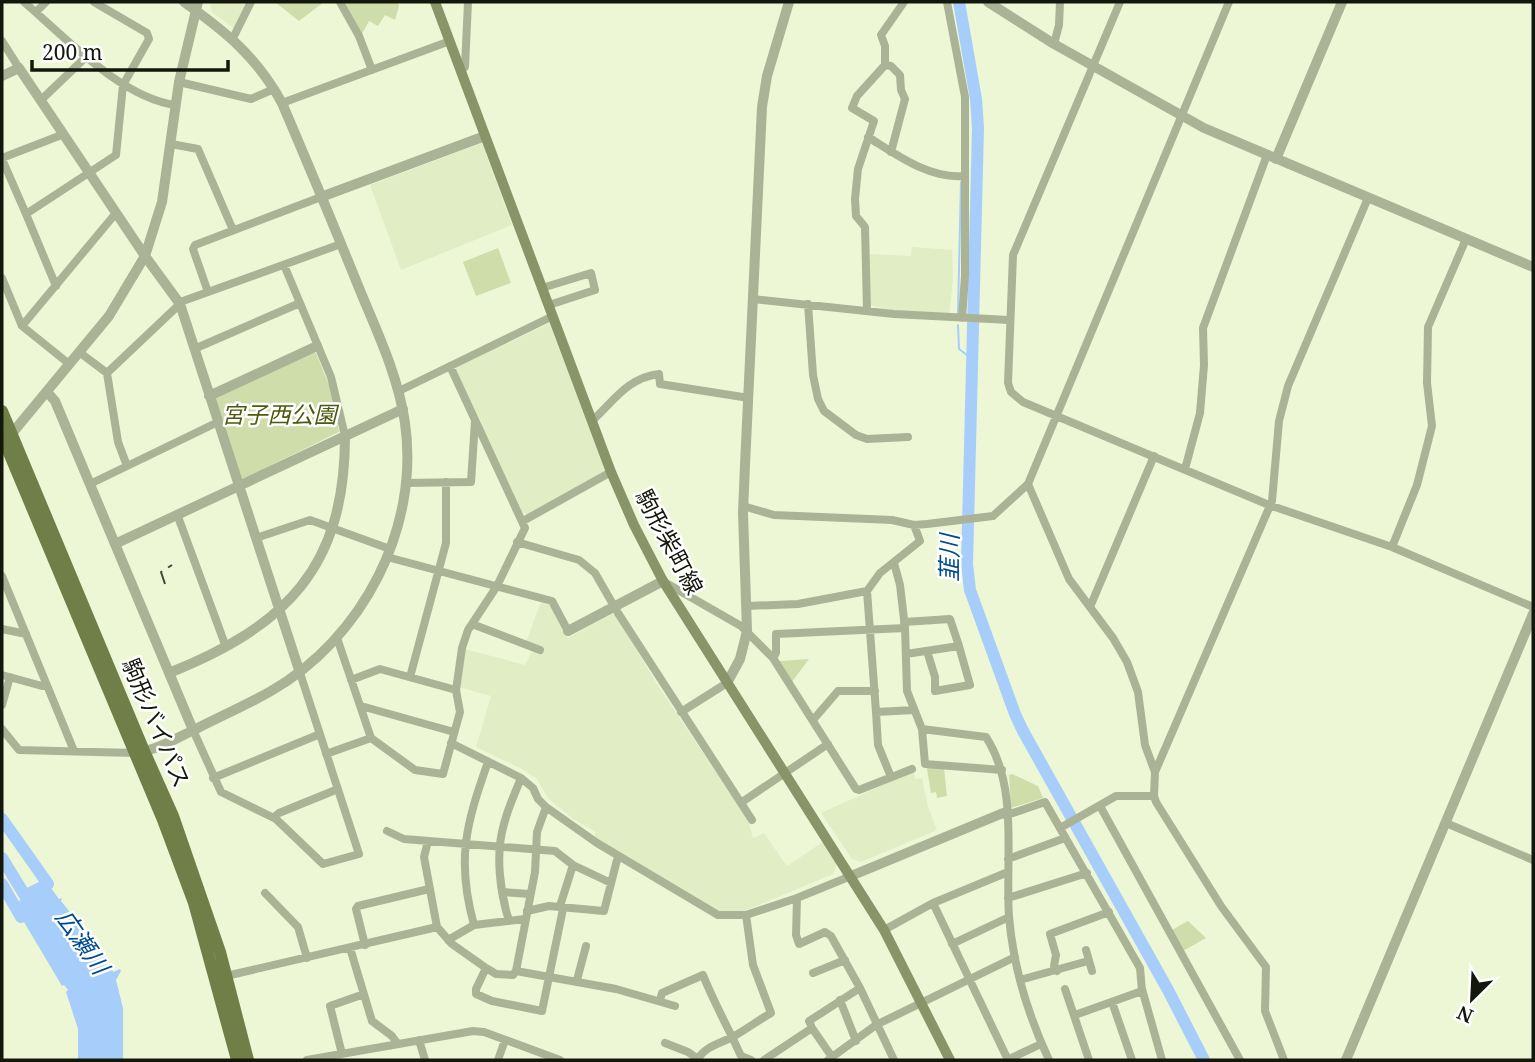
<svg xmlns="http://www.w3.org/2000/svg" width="1535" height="1062" viewBox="0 0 1535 1062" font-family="'Noto Serif','Noto Sans JP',serif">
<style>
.built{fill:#e1edc5}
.green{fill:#cedda9}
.water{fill:#a7cefa}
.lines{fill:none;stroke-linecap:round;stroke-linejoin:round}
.stream{stroke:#a7cefa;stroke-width:2}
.river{stroke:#a7cefa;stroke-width:12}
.minor{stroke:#abb396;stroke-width:8}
.tertiary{stroke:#abb396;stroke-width:10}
.secondary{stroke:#899468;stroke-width:10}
.primary{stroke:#707e47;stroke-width:12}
.rail{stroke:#414535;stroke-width:2;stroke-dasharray:14 7;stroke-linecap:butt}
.labels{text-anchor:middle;stroke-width:5;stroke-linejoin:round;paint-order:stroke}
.park-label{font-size:23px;font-style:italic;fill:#4c5a0d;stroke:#fff}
.street-label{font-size:23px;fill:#14170b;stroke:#fff}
.water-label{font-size:24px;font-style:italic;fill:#004c8b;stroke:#fff}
</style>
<rect width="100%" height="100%" fill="#edf7d6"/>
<!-- built -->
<path class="built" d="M210,2H248L236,30L212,12Z
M482,143L512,225L401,270L370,185Z
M912,247L952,250L953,280L949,315L898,311L869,305V254L911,256Z
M550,323L605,471L529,515L521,512L455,371L456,368Z
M541,602L550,605L568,638L612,614L616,615L657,684L738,805L749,823L753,838L764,833L787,866L823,842L837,863L833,874L742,912H716L594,837L596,832L573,819L548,798L536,778L522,769L476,747L491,696L459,687L465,649L525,665L535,646L526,642Z
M914,771L915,779L922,778L928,806L937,830L861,862L852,859L821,813Z"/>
<!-- green -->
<path class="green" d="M275,2H324L299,21Z
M345,2H398L399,6L395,20L385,15L378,26L369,21L362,34Z
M498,248L511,283L476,296L463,262Z
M313,353H316L331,390L339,432L243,479L240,477L215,401L216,397Z
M809,659L791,683L780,665V661Z
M929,766L944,768L947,796L937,798L936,792L931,793L927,769Z
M1012,774L1038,786L1043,798L1011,808L1009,775Z
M1188,921L1206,938L1183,951L1172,930Z"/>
<!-- water -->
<path class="water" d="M48,884L59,899L62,898L61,901L106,958L103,960L106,965L110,964L113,972L120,969L121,971L116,980L123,1008V1060H78V1029L66,992L68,990L64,985L62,986L21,917L28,894Z"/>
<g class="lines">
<!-- stream -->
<path class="stream" d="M958,313L961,182
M958,325L959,349L971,358"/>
<!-- river -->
<path class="river" d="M959,2L976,99L978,128L968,525L967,564L970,590L1015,714L1023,731L1168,990L1204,1060
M2,819L48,884L28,894L21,917
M2,858L35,912
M2,884L21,917"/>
<!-- minor -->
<path class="minor" d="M24,2C65,37 121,98 176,105
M340,2L359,36L372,70
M947,2L965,97V276L962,318
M1120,2L1013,255L1008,383L1011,392L1023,402L1269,505L1392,547L1533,607
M36,12L46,2
M233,38L251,2
M2,41L19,68
M1054,44L1059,25L1060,2
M885,65L891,66L900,75L901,90L905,99L891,152
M461,71L465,67L468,2
M179,82L251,99L274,89
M41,100L87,56
M282,103L450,41
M868,137C897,155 929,179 964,176
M171,144L198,149L233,230
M2,158L64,134
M2,159L26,214L116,155L123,85L149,39L147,33L94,2
M26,214L56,286
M284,265L331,377L345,436
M2,278L22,326L68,363
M542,288L591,273L595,290L549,305
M208,292L193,249L195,245L321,197
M753,299L894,314L1009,320
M808,304L813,375L818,399L824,411L856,435L867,439L908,437
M867,311L865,227L856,216L855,199L858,169L874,121L852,108L857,96L885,65V46L881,35L904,2
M22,326L116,213
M194,349L300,303
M79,352L107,373L118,442L127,466
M107,373L183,301L341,244
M399,391L553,316
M592,421C614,401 627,378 659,374L660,384L749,398
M1185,469L1200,413L1204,365L1203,328L1267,155
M405,483L471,482L475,421
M90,484L218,422
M1028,484L1069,579L1113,638L1127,662L1138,692L1145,745L1155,772
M743,506L774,515L892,520L914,525L927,524L993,516L1028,484L1229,2
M177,514L226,647
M523,521L611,472
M256,538L310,520L390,549
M517,542L579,560L595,573L618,613L752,820
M1392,547L1417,485L1432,426L1427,383L1428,327L1466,239
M387,557L552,601L568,631
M894,563L900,585L905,628L907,691L922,729L925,764L1002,770
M2,576L74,751
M666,583L741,626L773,658L856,789L859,790L912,769
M867,591L876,712
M747,606L798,604L867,591L880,573L920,541L914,525
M1090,607L1154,456
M904,622L950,619L959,646
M472,624L540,650
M2,629L26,634
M337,638L371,738L415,770L443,774L460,712L456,690L462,648L468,630L497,586L525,528L450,366
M906,654L959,646L970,685L935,691V677L927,651
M773,658L776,653V634L905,628
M2,675L42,686H47
M410,677L446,543V482
M351,680L380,669L456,690
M2,705L10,677
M361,706L454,732
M681,712L727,683
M813,720L838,691H875
M2,729L19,750L134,753
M922,729L986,737C1019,788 1005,858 1009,916C1013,966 1028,1015 1049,1060
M193,730L221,792L276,819L323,864L359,854L300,673
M451,743L521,778L533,788L538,799L546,807L597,843L718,915H746L797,898L851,876
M326,754L371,738
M891,777L878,745L876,712L914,710
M213,778L320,734
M742,802L828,744
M1100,806L1240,1060
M546,807L537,832L535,872L516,971L616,989L675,1006
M1007,815L1045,802L1140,968L1142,991L1075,1015
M274,817L279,813L338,789
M1446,823L1533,860
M1060,828L1116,796H1154
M387,831L404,839L555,851L573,865L611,883
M428,841L424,857L437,927L452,944L486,968L496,974L513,975L516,971
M1008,859L1065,838
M502,892L530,894
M265,893L298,927L307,958
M797,898L796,935L799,944L825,932L831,936L860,988
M1008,898L1087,873
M933,903L1008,1060
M560,906L573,865
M527,911L549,906L604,911L618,856
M509,921C500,892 495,854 504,824C508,808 515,793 521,778
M474,925C456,860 466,824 488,762
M884,930L933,903L1008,872
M448,940L474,925L525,919
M952,944L1009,917
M365,945L356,909L358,906L429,889
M350,948L372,1021L392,1036L397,1043
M1086,950L1092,971
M486,968L476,989V994L492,1001L542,1011L563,909
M1057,971L1054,966L1056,955L1050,934L1109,912
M813,973L845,960
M226,976L437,927
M577,980L586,946
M1020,980L1088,961
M1065,989L1089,1060
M1142,989L1162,1060
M660,1000L662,993L703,975C714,1003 729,1029 741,1056L751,1060
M840,1000L856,1041
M1112,1002L1132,1060
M419,1040L425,1060
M665,1043L688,1052L698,1059
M342,1054L330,1006L364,994
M832,1057L812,1028L809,1021L860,988L894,1060
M307,1060L473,1031L484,1032L560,1060
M498,1060L505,1040
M697,1060C706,1045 721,1044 736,1035C748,1028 759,1020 771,1013L753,965L746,915
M764,1060L812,1028
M828,1060L876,1025L1015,957
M1007,1060L1041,1044
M1284,1060L1265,1011L1266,967L1221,906L1156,802L1154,796L1155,772L1272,501L1279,421L1288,386L1368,198"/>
<!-- tertiary -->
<path class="tertiary" d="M988,2L1054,44L1204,128L1533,267
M2,76L19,68L145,256L180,304L300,673
M1276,159L1342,2
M321,197L485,136
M47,392L55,401L193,730
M209,396L317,346
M9,437L109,316L145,256L162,202L179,82L198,2
M115,544L403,409
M568,631L663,581
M169,673C286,626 345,568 345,436
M727,683L740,659L747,631L743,513L745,465L762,107L767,76L789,2
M137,752C159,750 176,738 196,729C221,716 247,705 271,691C363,638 420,528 405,423C398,375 377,332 359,288C334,226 308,164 282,103C256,56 226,32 184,2
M851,876L1003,813L1007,815
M1346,1060L1533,614"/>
<!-- secondary -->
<path class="secondary" d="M435,2L611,472L634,525L663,581L884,930L950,1060"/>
<!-- primary -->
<path class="primary" d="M2,411L144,751L173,816L220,952L248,1060
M2,436L163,820L194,903L237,1060"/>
<!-- rail -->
<path class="rail" d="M165,584L161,572L172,565"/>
</g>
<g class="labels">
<!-- park labels -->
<g class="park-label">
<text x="279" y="423">宮子西公園</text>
</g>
<!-- street labels -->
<g class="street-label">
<text transform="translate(669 542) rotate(62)" y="8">駒形柴町線</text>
<text transform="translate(156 723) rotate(67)" y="8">駒形バイパス</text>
</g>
<!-- water labels -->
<g class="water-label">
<text transform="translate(950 558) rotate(-90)" y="8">韮川</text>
<text transform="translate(82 942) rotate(55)" y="8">広瀬川</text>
</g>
</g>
<!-- border -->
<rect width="1535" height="1062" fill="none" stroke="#14170b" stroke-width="7"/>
<!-- north arrow -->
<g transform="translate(1472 999) rotate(204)" stroke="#ffffff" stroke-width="5" paint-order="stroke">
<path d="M0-5L12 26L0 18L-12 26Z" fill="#14170b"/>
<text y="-10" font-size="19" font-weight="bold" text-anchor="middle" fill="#14170b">N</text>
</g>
<!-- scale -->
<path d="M32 60v10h196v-10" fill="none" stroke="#14170b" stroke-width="3.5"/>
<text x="42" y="60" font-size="21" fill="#14170b" stroke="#ffffff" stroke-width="5" paint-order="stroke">200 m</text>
</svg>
